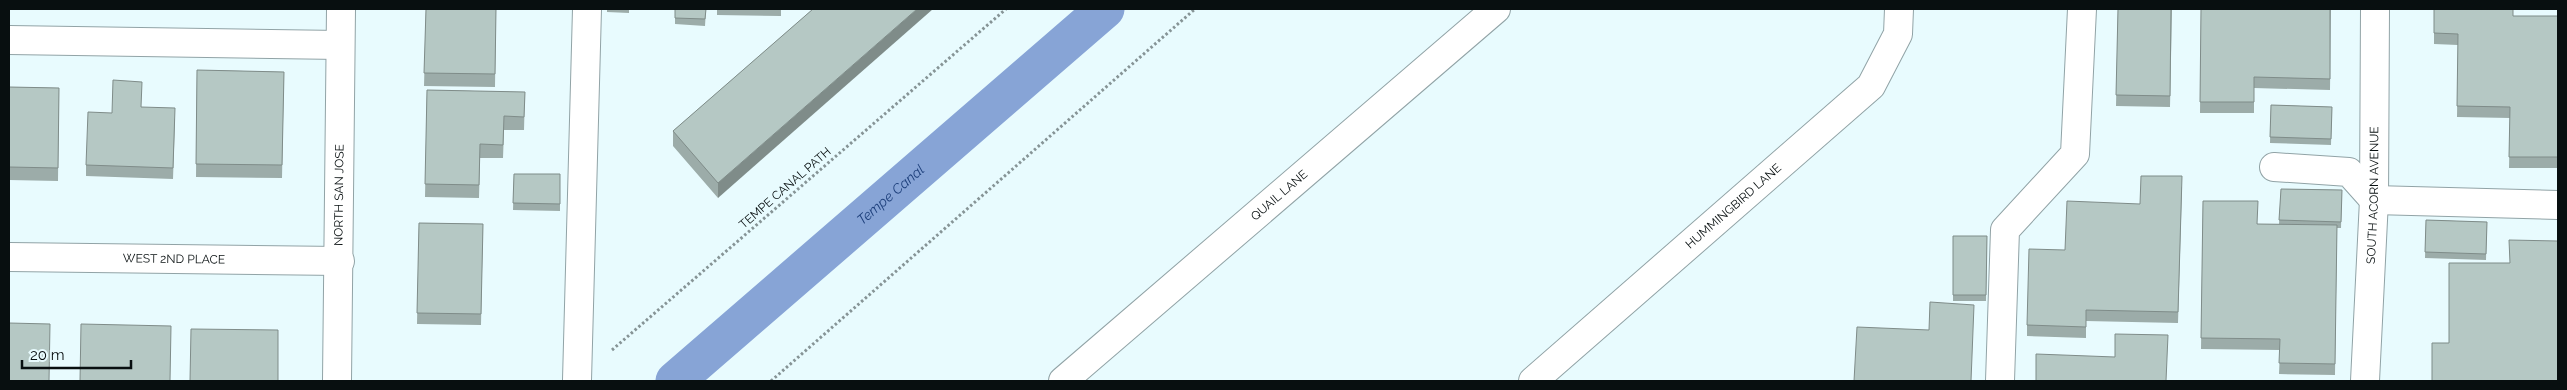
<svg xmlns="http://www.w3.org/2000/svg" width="2567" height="390" viewBox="0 0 2567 390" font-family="Raleway,sans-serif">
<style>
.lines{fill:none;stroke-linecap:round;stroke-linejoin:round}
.canal{stroke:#87a4d6;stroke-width:39}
.minor-casing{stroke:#91a3a6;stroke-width:30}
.path{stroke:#869496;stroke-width:3;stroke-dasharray:2.5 2.5;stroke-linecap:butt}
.minor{stroke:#fff;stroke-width:28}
.wall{fill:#9caca9}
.shaded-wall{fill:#7f8c89}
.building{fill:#b5c8c4;stroke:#7f8c89}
.labels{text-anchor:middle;stroke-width:4.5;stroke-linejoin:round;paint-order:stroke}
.street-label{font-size:12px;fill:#080f10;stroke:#e8fbfe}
.water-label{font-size:14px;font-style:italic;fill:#1e407c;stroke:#e8fbfe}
</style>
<rect width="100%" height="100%" fill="#e8fbfe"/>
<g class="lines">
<!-- canal -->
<path class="canal" id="s1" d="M675,381L1105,9"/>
<defs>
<g id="minor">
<path d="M9,40L340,45"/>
<path d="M2274,167L2349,172L2374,200L2558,205"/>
<path id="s2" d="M9,257L340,261"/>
<path d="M577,380L587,9"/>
<path id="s3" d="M337,381L341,9"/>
<path id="s4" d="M1063,381L1496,9"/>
<path id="s5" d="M1533,381L1871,86L1898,34L1899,9"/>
<path d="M2000,381L2005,230L2075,154L2082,9"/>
<path id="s6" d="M2365,381L2374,200L2375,9"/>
</g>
</defs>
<!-- minor casing -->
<use href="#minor" class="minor-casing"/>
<!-- path -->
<path class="path" d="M612,350L1006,9
M771,381L1195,9"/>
<!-- minor -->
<use href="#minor" class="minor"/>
</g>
<!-- wall -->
<path class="wall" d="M426,9H496L495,87L424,86Z
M607,9H629V13L607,12Z
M675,9H706L705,26L675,24Z
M717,9H781V16L717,15Z
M813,9L718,198L673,146V131Z
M2118,9H2172L2170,107L2116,106Z
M2201,9H2331L2330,90L2254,88V113H2200Z
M2434,9L2514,16H2558V168H2509L2510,118L2457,117L2458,45L2434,44Z
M197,70L284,72L282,178L196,177Z
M9,87L59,88L58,181L9,180Z
M427,90L525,92L524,130H504L503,158H480L479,198L425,197Z
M2271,105L2332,107L2331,145L2270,143Z
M141,107L175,119L173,179L86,176V165L112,113Z
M514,174H560V211L513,210Z
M2182,187L2178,323L2086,321V338L2027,336V325L2140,204Z
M2281,189L2342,190L2341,228H2337L2335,375L2279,374L2280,350L2201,349L2203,201L2258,224H2279Z
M2426,220L2487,222L2486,260L2425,258Z
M419,223L483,224L481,325L417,324Z
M1953,236H1987L1986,301H1953Z"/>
<!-- shaded-wall -->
<path class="shaded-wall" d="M917,9H933L718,198V183Z"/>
<!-- building -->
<path class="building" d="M426,9H496L495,74L424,73Z
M675,9H706L705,19L675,18Z
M813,9H917L718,183L673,131Z
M2118,9H2171L2170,96L2116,95Z
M2201,9H2330V79L2254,77V102H2200Z
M2434,9H2513V16H2558V157H2509L2510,107L2457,106L2458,34L2434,33Z
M197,70L284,72L282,165L196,164Z
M113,80L142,82L141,107L175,108L173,168L86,165L88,112L112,113Z
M9,87L59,88L58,168L9,167Z
M427,90L525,92L524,117L504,116L503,145L480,144L479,185L425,184Z
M2271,105L2332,107L2331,139L2270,137Z
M514,174H560V204L513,203Z
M2141,176H2182L2178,312L2086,310V327L2027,325L2029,249L2065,250L2067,201L2140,204Z
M2281,189L2342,190L2341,222L2279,220Z
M2203,201H2258L2257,224L2337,225L2335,364L2279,363L2280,339L2201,338Z
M2426,220L2487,222L2486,254L2425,252Z
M419,223L483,224L481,314L417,313Z
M1953,236H1987L1986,295H1953Z
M2509,240L2558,241V381H2432V343H2449V263H2510Z
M1930,302L1974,305L1971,381H1854L1857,327L1929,330Z
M9,323L50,324L49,381H9Z
M81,324L171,326L170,381H80Z
M191,329L278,330V381H190Z
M2115,334L2168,335L2166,381H2036V354L2115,357Z"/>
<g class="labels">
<!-- street labels -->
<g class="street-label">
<text transform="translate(785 188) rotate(-41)" y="4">TEMPE CANAL PATH</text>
<text dy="4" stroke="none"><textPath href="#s3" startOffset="186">NORTH SAN JOSE</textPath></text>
<text dy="4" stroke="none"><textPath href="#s4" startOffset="285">QUAIL LANE</textPath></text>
<text dy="4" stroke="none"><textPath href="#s6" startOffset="186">SOUTH ACORN AVENUE</textPath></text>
<text dy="4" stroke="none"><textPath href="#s5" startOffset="266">HUMMINGBIRD LANE</textPath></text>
<text dy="4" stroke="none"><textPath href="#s2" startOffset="165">WEST 2ND PLACE</textPath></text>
</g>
<!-- water labels -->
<g class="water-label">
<text dy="5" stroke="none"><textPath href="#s1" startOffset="285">Tempe Canal</textPath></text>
</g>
</g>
<!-- border -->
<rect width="2567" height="390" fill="none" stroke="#080f10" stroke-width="20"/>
<!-- scale -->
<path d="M22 360v8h109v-8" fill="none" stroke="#080f10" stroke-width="2.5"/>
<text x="30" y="360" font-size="15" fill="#080f10" stroke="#e8fbfe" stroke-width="4" paint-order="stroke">20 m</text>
</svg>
